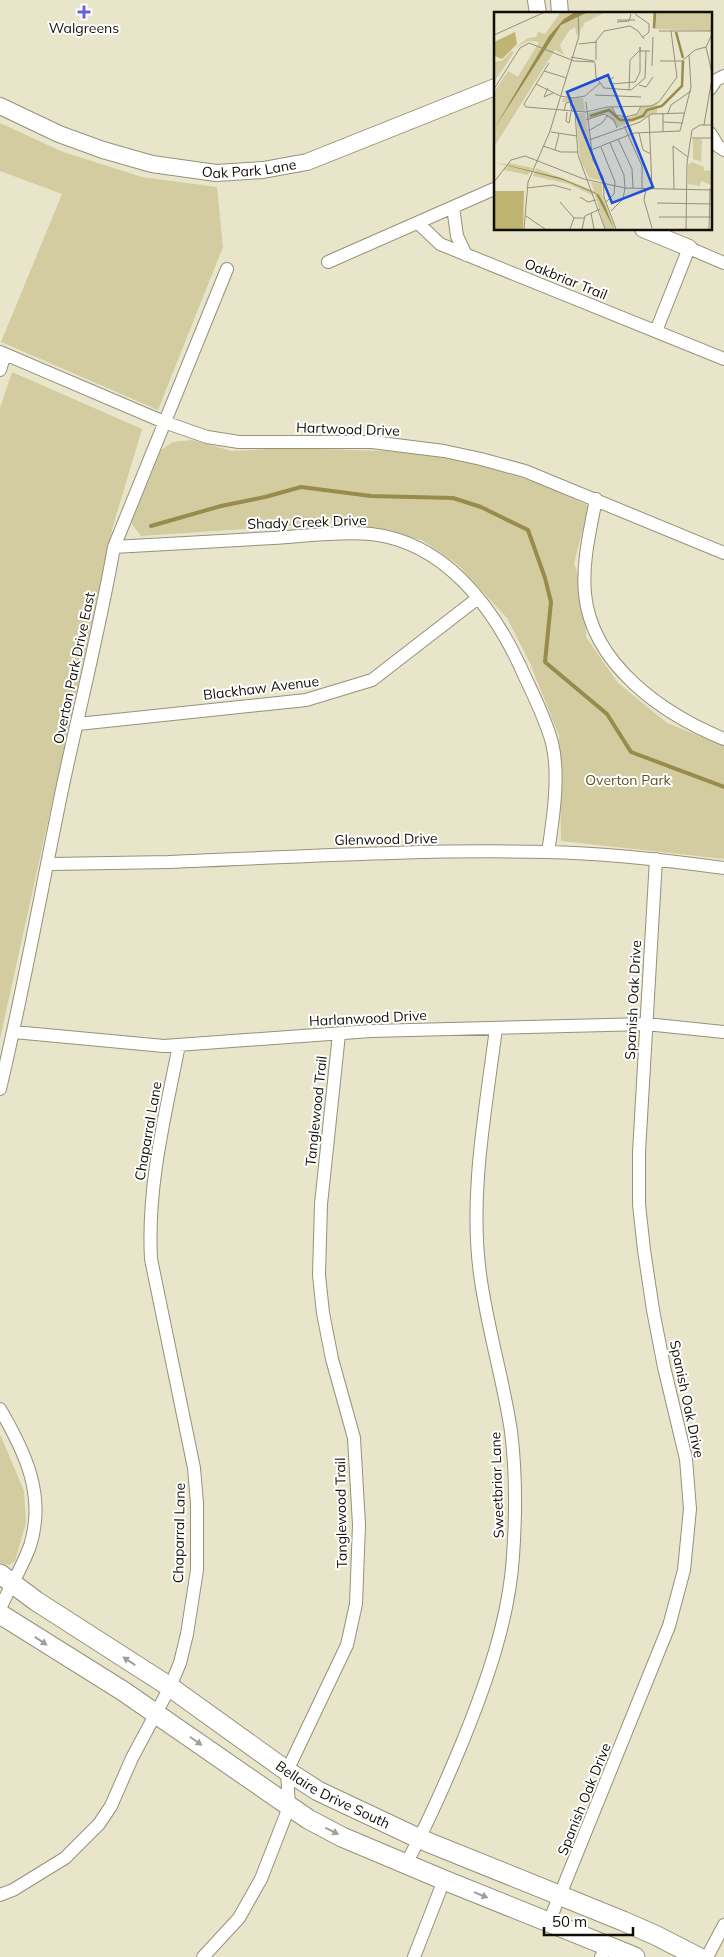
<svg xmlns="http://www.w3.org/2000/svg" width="724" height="1957" viewBox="0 0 724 1957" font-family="Mulish,sans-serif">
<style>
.park{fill:#d3cca1}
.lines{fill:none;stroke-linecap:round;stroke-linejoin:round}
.stream{stroke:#978c4c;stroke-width:4}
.minor-casing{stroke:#959279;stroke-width:14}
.tertiary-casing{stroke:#959279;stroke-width:18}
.secondary-casing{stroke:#959279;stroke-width:21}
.minor{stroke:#fff;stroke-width:12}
.tertiary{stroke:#fff;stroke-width:16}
.secondary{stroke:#fff;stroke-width:19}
.oneway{fill:#9f9f9b}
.poi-dot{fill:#6664dd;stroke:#fff;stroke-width:2}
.labels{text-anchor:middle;stroke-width:4;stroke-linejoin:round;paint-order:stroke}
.poi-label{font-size:14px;fill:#100f06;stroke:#fff}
.street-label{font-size:14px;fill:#100f06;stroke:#fff}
.park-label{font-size:14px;fill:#5b5321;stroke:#fff}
.inset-river{fill:none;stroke:#978c4c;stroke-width:2.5}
.inset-road{fill:none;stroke:#928f7c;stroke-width:1}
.view{fill:#1d4ed8;fill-opacity:0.15;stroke:#1d4ed8;stroke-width:2.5}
.inset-edge{fill:none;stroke:#100f06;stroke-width:2.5}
</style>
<rect width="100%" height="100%" fill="#e9e5cb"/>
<!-- park -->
<path class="park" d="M0,123L63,152L142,177L217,187L223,247L158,410L1,342L62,194L0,171Z
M12,372L142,429L113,526L0,1039V408Z
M192,440L232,451L286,448L390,451L440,456L482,465L541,484L589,506L574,563L585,595L586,637L618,683L667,723L724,746V859L561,841L559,736L530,663L507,618L458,565L422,540L332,521L288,526L141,536L131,523L161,450L173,442Z
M0,1434L24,1491L26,1523L15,1561L9,1565L0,1563Z"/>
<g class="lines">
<!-- stream -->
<path class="stream" d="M151,526L221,506L265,497L301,487L371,496L453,498L481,507L528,530L545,578L551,602L545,662L607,714L631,752L724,787"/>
<defs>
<path id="minor" d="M710,89L716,80L724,76
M710,133L718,146L724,150
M453,207L457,236L466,255
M418,223L440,244L724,359
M328,262L494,189
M656,331L689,248L724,263
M0,352L164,422L207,437L239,442H372L444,451L481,459L525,471L724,553
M0,370L5,354
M596,499C590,531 582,562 585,594C592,665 663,714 724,739
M114,547C167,544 220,541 273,538C305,536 339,531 371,534C443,542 491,604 520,666C531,691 545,716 552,743C560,774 553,820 548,852
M78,724L306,700L372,680L478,598
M48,864C88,863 128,863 169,862C295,857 421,849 547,852C606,853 665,860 724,868
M14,1032L164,1046L371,1031L646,1024L724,1032
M0,1089C24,988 42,886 63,785C80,706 100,627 114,547L227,269
M0,1409C25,1452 46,1495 30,1546C22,1568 9,1588 0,1609
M406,1864C427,1825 445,1784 462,1743C486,1684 509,1620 513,1556C516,1515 516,1472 511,1431C503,1378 487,1327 480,1274C469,1193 486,1109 496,1028
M0,1895L13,1890L65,1858L99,1824L111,1806L132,1758L170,1687L180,1663L187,1634L197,1570V1503L194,1468L151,1259C147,1186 165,1116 179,1045
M549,1922L669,1626L684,1570L690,1509L686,1459L664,1367L653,1310L644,1250L639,1204V1152L656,859
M203,1957L239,1918L261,1879L289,1807L287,1771L347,1645L356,1604L359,1525L354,1438L332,1359L323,1313L319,1275L321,1204L339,1034
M414,1957L444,1880
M601,1957L608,1946
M707,1957L724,1925"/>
<g id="tertiary">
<path d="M536,0L538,14"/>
<path d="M559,0L560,14"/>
<path id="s1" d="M0,106L59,134L103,150L152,164L216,173L263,170L307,162L495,87"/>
<path d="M643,229L689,248"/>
</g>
<g id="secondary">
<path id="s2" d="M0,1574L36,1601L170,1687L287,1771L318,1791L420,1839L623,1921L655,1935L698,1957"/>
<path d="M0,1614L123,1691L308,1819L342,1837L444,1880L635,1957"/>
</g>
</defs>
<!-- minor casing -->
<use href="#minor" class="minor-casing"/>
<!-- tertiary casing -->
<use href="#tertiary" class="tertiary-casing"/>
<!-- secondary casing -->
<use href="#secondary" class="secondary-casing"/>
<!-- minor -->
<use href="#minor" class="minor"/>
<!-- tertiary -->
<use href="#tertiary" class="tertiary"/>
<!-- secondary -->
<use href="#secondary" class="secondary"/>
</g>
<!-- one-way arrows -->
<defs><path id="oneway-solid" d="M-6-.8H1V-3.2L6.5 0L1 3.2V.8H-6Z" transform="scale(1.25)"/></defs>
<g class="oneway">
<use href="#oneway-solid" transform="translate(41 1641) rotate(33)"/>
<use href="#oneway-solid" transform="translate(129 1661) rotate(-147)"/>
<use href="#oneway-solid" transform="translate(196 1741) rotate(35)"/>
<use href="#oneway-solid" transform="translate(332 1831) rotate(27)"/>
<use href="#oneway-solid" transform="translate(481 1895) rotate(22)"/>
</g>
<!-- markers -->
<path class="poi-dot" d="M81.5 4.5h5v5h5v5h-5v5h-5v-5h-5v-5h5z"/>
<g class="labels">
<!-- poi labels -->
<g class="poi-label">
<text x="84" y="33">Walgreens</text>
</g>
<!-- street labels -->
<g class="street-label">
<text dy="5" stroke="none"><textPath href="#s1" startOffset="261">Oak Park Lane</textPath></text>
<text transform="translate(566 279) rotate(22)" y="5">Oakbriar Trail</text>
<text transform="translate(348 429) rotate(2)" y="5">Hartwood Drive</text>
<text transform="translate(307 522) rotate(-2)" y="5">Shady Creek Drive</text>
<text transform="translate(74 668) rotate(-78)" y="5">Overton Park Drive East</text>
<text transform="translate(261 688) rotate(-7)" y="5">Blackhaw Avenue</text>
<text transform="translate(386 839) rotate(-1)" y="5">Glenwood Drive</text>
<text transform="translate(633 1000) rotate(-87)" y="5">Spanish Oak Drive</text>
<text transform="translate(368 1018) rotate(-3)" y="5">Harlanwood Drive</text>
<text transform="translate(316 1111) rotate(-84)" y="5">Tanglewood Trail</text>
<text transform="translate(148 1131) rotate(-80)" y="5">Chaparral Lane</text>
<text transform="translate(687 1399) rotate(78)" y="5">Spanish Oak Drive</text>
<text transform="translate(497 1485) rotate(-92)" y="5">Sweetbriar Lane</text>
<text transform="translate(341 1513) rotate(-91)" y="5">Tanglewood Trail</text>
<text transform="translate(179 1533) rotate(-89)" y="5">Chaparral Lane</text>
<text dy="5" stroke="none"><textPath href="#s2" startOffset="400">Bellaire Drive South</textPath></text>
<text transform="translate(584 1799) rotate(-68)" y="5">Spanish Oak Drive</text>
</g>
<!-- park labels -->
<g class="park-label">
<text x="628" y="785">Overton Park</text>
</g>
</g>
<!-- overview -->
<g transform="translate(494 12)">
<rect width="218" height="218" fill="#e9e5cb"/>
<path d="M67,0H112L90,11L88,23L89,13L83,25L81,15L75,19L66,33L70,43L61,38L0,135V104L45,30L34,29L21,36L34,26L42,25L44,20L51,22ZM159,0H216L217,19L159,17ZM17,39L20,40L17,45L0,70V50L9,48Z" fill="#d3cca1"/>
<path d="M21,20L23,32L8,47L3,45L0,43V30ZM0,179H30L29,217H0Z" fill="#bfb472"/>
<path d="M14,59L26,66L0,105V80ZM69,86H89L91,100L80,99V90H68ZM163,92V101L124,115L112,102L92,107L94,101L118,95L123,105H137L145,101L147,95ZM82,101H91L99,152L109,169L95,166L86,147ZM199,127H207L208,130L207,150L199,147ZM198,150L210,155V159L217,158V173L207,169L206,174L194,172V153ZM15,151L39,156L34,163L10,158ZM42,156L98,178L100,184L75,172L39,164ZM97,170L108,172V182L121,217H111Z" fill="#d3cca1"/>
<path d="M81,0H94L67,13L0,117L55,24L70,7ZM0,150L67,166L100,180L105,183L111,194L120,217L102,182L69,168Z" fill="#978c4c"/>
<path class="inset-river" d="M160,16L161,0M182,20L189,46M96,104L115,98L126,108H138L149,104L153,98L168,94L188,74L189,49"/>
<path class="inset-road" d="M141,2L155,12V20L149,25M123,8H141M123,10L135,9L137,2M165,19H218M218,22L212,35L218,61M0,23L51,0M85,32L103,30M77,45L100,49M102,48V29L110,19L136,14L144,19L150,27M166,49H188L201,38L212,35M55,51L30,92L32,95L92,100L113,95L157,94L165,90L183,65L177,19M101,51L102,65L110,76L137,78L151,66L152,39M158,54L159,25M50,59L73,66M120,65L115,68L117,72L141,70L146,60V35V39M42,72L66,84L79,86L91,84L106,71M145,73L152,75L159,65M54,76L50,85L59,81M0,77L26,36L35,31L80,49L101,50M135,78L136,48L145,39H156M101,83L147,85M92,90L99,149L109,165L110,185L122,217M118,95L122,103L132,105L143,102L147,94M70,99L72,91L76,90L78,100M73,100L72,109L75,111L77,100M81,100L84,143L111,217M174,101L177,93L197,79M155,104L158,177M92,108L110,102L120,108L123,116M169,110L189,111M210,113L218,66M130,114L148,154V176M94,119L108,111L114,103M57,120L83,124M169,120V101M145,121L149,138L157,142M198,126H218M124,127L138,157L139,176M95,128L146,110L157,102L191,101M116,131L130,163L131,176L129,187L117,199M49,134L67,140H84M107,135L121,170L120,182L112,190M61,138L65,122M97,138L140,121L186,119L197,75L195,43M0,170L17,148L31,144L90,167L131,176L218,178M33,176L59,173L77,178M152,177L150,188L158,216M180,177L179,134L194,145M86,185L94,190L102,188M66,190L80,206M163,191L218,192M97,201L100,217M32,204L51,217M165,205H218M30,217L34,170L56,119L85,24L84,0M76,217L80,206H90M88,217L91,204L106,197M192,217L193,151L198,118L206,113H218M215,217L216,176"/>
<path class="view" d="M114,63L159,175L118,191L73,80Z"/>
<rect width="218" height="218" class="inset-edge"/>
</g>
<!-- scale -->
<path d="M544 1927v8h89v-8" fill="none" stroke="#100f06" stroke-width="2.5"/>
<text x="552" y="1927" font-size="15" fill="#100f06" stroke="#ffffff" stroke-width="4" paint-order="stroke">50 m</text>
</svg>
